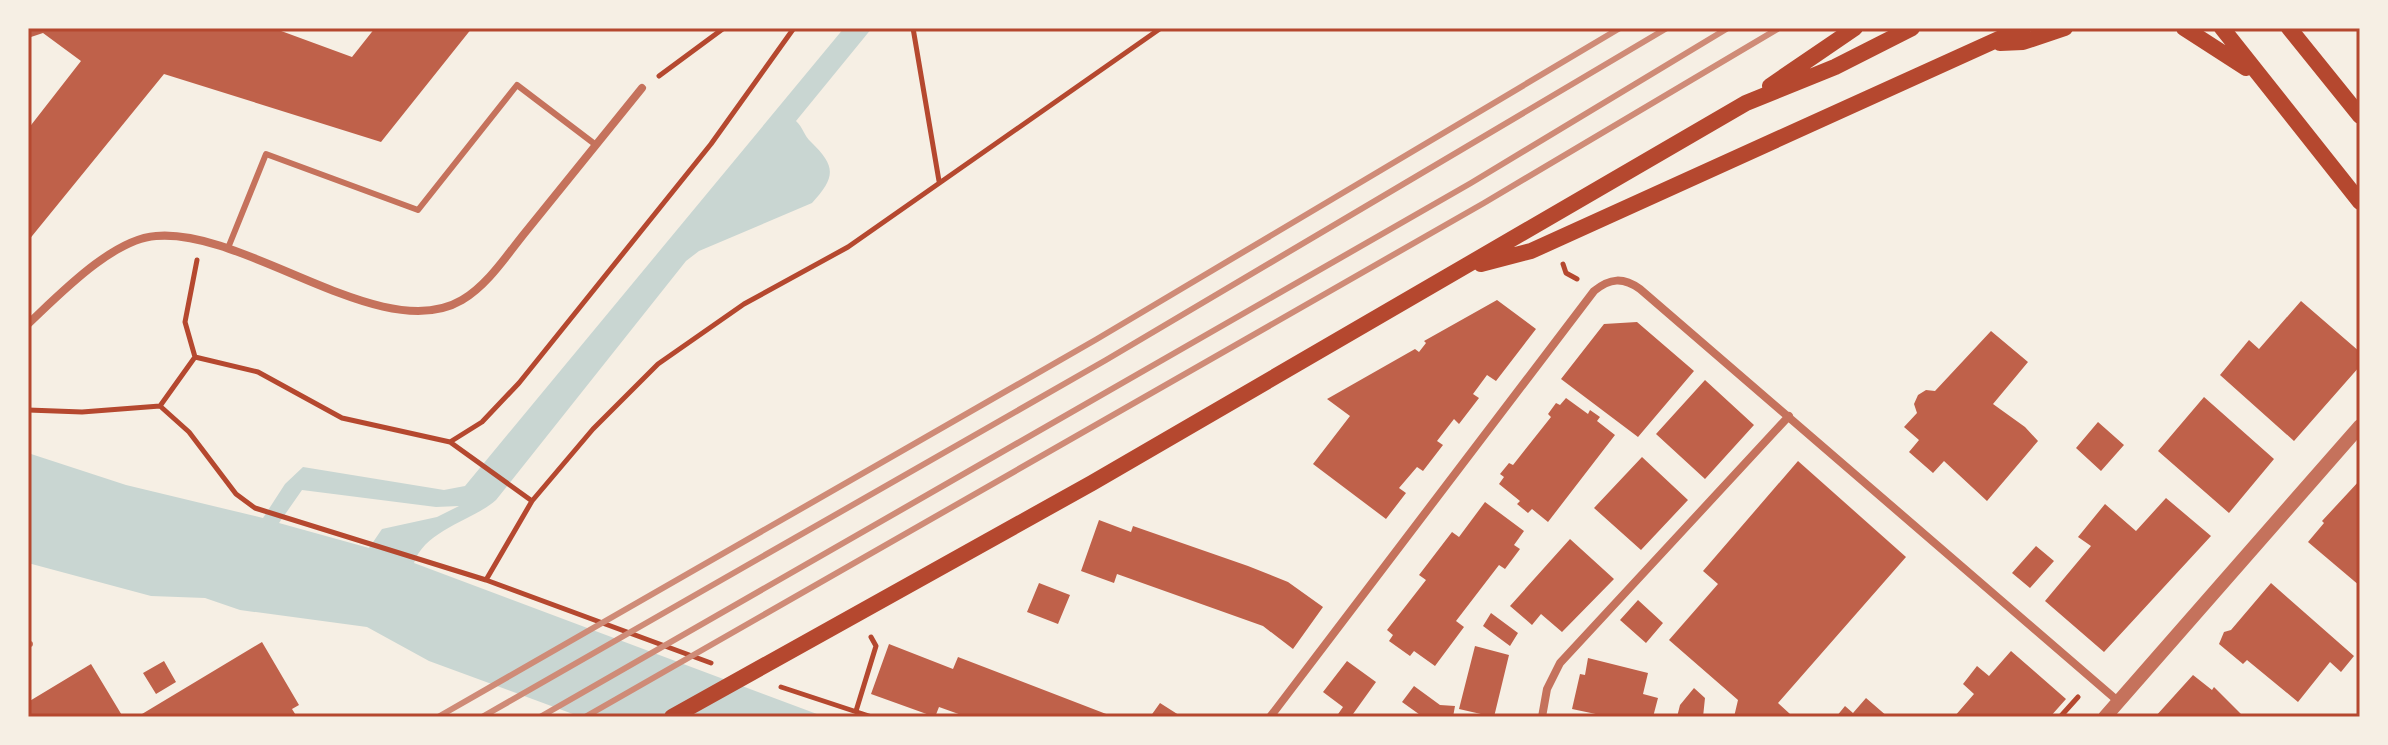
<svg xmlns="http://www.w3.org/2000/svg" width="2388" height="745" viewBox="0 0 2388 745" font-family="Bitter,serif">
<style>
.water{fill:#c9d6d2;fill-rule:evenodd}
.building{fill:#bf614a}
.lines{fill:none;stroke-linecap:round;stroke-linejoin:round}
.path{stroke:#b5482f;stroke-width:5}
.service{stroke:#c5725c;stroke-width:6}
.minor{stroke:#c5725c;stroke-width:8}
.tertiary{stroke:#c5725c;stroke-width:14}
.secondary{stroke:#b5482f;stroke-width:16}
.rail{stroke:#cf8b77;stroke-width:6}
.neatline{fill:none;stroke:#b5482f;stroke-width:3}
</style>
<rect width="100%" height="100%" fill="#f6efe4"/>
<!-- water -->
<path class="water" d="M844,28H872L796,121C803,127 804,136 811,142C836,166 836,177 812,203L699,251L686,261L496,500C472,521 425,530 414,563L825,717H581L429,661L367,627L240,610L205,598L151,596L28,563V453L126,485L263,518L285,484L303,467L444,490L465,486ZM302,490L436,507L459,506L437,517L382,529L369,548L279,523Z"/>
<!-- building -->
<path class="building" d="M28,28H273L352,57L375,28H472L381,142L164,74L28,241V129L81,61L43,33L28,38Z
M1497,300L1536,329L1496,381L1487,375L1473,394L1479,398L1459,424L1454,419L1437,441L1443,445L1423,471L1417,467L1399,488L1406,493L1386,519L1313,464L1350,416L1327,399L1415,349L1419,352L1426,343L1424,341Z
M2301,301L2360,352V366L2294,441L2220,375L2249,340L2259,349Z
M1637,322L1694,371L1638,437L1561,379L1604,324Z
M1991,331L2028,362L1993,404L2025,427L2038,441L1987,501L1944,461L1933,473L1909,452L1919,440L1904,427L1917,413L1914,404L1918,395L1926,390L1935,391Z
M1705,380L1754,425L1705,479L1656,434Z
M2204,397L2274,459L2229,513L2158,451Z
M1566,398L1588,414L1590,410L1600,417L1597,421L1615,435L1548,522L1532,509L1528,513L1517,504L1520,501L1499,484L1504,477L1500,474L1509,463L1513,465L1551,417L1548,414L1556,403L1560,405Z
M2098,422L2124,445L2101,471L2076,448Z
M1642,457L1688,500L1641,550L1594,508Z
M1798,461L1906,557L1778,703L1790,714L1788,717H1734L1738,700L1669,640L1718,584L1703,571Z
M2360,480V586L2308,542L2324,523L2322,521Z
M2166,498L2211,536L2104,652L2045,601L2091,546L2078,537L2105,504L2136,531Z
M1485,502L1524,531L1514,545L1520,549L1505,569L1499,565L1456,621L1464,627L1435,666L1414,651L1410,656L1389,641L1393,635L1387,630L1426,580L1419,575L1452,532L1459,537Z
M1099,520L1131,532L1133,526L1248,566L1288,582L1323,607L1293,649L1263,626L1117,574L1114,583L1081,571Z
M1570,539L1614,579L1562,632L1541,614L1532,625L1510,606Z
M2036,546L2054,561L2030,588L2012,573Z
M1039,583L1070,595L1058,624L1027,612Z
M2271,583L2354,656L2341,672L2330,662L2298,702L2247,660L2243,664L2219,644L2224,632L2231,630Z
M1638,600L1663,623L1646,643L1620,620Z
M1491,613L1518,633L1510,646L1483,626Z
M262,642L299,705L292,709L297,717H137Z
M889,644L953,669L958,657L1114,717H967L939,707L935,717L871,694Z
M1475,646L1509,655L1494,717L1459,709Z
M2011,651L2066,699L2050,717H1954L1974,694L1963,684L1977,666L1989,676Z
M1588,658L1648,673L1643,694L1658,698L1653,717H1610L1572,709L1580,674L1585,675Z
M164,661L176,682L156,694L143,673Z
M1347,661L1376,682L1353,714L1357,717H1336L1343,707L1323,692Z
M91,664L123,717H28V702Z
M2193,675L2212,690L2214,687L2244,717H2155Z
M1414,686L1440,705L1455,706L1453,717H1423L1402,702Z
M1694,688L1705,698L1703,717H1677L1680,705Z
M1866,698L1888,717H1836L1845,706L1853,713Z
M1160,703L1182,717H1150Z"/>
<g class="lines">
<!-- path -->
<path class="path" d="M913,28L939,181
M659,76L724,28
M1563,264L1566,273L1577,279
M195,357L185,322L197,260
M160,406L189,432L236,494L255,508L486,580L711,663
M28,410L82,412L160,406L195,357L258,372L342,418L450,442L532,501
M450,442L482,422L519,383L711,144L794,28
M486,580L532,501L593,429L658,364L744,304L848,247L1161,28
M781,687L872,717
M856,711L876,646L871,637
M2060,717L2078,697"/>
<!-- service -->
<path class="service" d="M228,248L266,154L418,210L517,85L596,145
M28,644H30"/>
<!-- minor -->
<path class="minor" d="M28,324C58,296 112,239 156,236C246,228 383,347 462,300C489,284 508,253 528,229C566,182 604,135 642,88
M1270,717L1594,291C1610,278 1623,277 1640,289L2119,702
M1542,717L1547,689L1560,663L1789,416"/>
<!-- tertiary -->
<path class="tertiary" d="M2105,717L2360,426"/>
<!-- secondary -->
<path class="secondary" d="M2184,28L2246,68
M2222,28L2360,202
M2289,28L2360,116
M2000,43L2023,42L2065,28
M1770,86L1855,28
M1481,264L1531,251L2023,28
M672,717L1092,483L1746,103L1835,67L1912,28"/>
<!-- rail -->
<path class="rail" d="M438,717L1097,339L1620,28
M482,717L1106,360L1667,28
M540,717L1471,183L1728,28
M585,717L1484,203L1779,28"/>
</g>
<!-- border -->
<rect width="2388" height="745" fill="none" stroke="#f6efe4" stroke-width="60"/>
<rect x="30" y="30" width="2328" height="685" class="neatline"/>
</svg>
